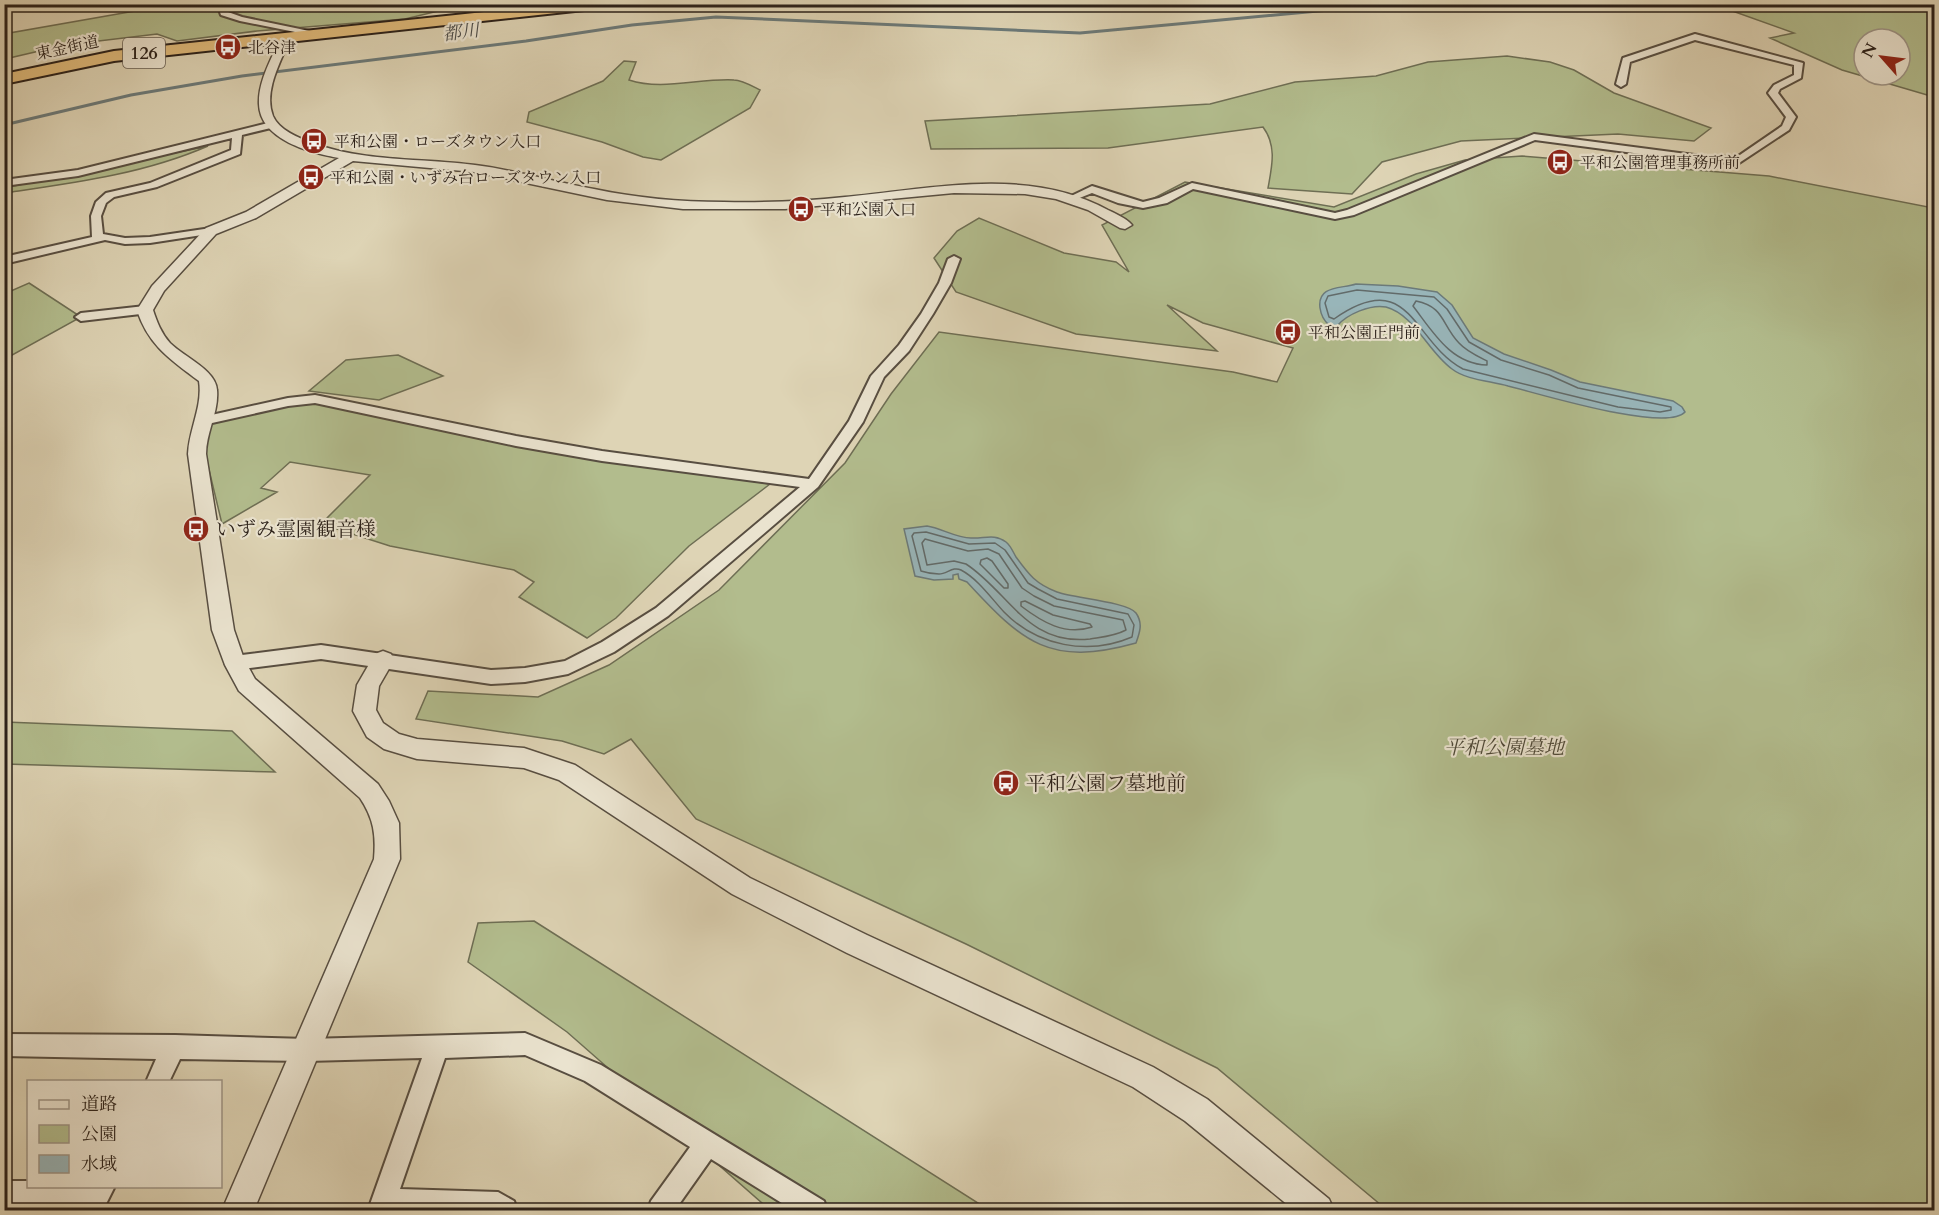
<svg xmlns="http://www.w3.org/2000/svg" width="1939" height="1215" viewBox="0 0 1939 1215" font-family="Cardo,'Noto Serif JP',serif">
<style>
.green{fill:#b2bc8d;stroke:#6e6e54;stroke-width:1.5;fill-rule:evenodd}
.water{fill:#98b5b9;stroke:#6c7a79;stroke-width:1.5}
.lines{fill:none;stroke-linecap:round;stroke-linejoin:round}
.shore{stroke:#626b6a;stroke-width:1.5}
.stream{stroke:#6c7a79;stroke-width:3}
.minor-casing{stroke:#584e41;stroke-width:4}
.tertiary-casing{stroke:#584e41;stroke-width:3}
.trunk-casing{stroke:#2b211a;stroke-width:4}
.minor{fill:#eae3cf;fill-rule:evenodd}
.tertiary{fill:#eae3cf;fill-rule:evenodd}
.trunk{fill:#dfba7a;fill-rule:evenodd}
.labels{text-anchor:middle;stroke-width:4.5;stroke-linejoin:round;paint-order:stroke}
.far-street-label{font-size:16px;fill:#2b211a;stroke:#eae3cf}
.far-poi-label{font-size:16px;fill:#2b211a;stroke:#eae3cf;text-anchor:start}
.far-water-label{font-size:18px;font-style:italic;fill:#4c4d4a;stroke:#eae3cf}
.shield{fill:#eae3cf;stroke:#645b50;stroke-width:1.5}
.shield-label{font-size:18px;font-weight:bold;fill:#2b211a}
.poi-label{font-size:20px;fill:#2b211a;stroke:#eae3cf;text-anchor:start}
.park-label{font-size:20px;font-style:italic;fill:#4d4837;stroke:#eae3cf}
</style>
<rect width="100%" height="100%" fill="#ded4b5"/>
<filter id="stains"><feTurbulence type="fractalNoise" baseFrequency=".00333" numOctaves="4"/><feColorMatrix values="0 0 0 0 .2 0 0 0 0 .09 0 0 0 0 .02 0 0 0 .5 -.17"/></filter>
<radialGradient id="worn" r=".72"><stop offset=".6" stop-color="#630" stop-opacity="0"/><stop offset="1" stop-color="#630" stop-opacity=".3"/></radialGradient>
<!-- green -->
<path class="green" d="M1730,4L1934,5V97L1842,70L1770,38L1794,33L1724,8ZM1864,39H1900V75H1864Z
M169,5H463L405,19L257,31L177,41L157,34L65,45L5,59L4,34Z
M1507,56L1550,62L1574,70L1614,93L1711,128L1694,141L1618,134L1461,141L1382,162L1352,194L1268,188C1272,166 1277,146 1263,127L1108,148L931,149L925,121L1210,104L1295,82L1376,76L1428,62Z
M624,61L636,62L629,80C662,91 700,78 734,80C742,80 752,86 760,90L750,108L661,160L643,157L602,142L527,122L529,112L603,81Z
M208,146C144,174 73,183 5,193L4,188Z
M1522,156L1769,176L1933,208L1934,207V1210H1387L1217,1068L966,944L696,819L631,739L604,754L562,741L416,719L428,691L538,697L609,665L719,590L845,463L891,394L939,332L1233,372L1277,382L1293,348L1203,323L1167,305L1217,351L1076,334L956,292L934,258L957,231L979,218L1064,253L1116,262L1129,272L1102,225L1185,182L1334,207L1416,174L1465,160Z
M29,283L81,317L5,359L4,294Z
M398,355L443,376L379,400L309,391L346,360Z
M315,403L370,415L441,426L506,444L770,484L689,546L616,618L587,638L519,597L534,582L514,570L390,546L321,524L370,475L290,462L261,488L277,492L222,524L205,453L208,423L274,407Z
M5,722L232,731L275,772L5,764Z
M534,921L989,1210H770L567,1032L468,962L478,923Z"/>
<!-- water -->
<path class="water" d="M1356,284L1398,286L1437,292L1452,305L1473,338L1504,354L1551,370L1580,382L1673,401L1682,407L1685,412C1666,433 1537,393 1508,386C1491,381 1466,380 1452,369C1428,352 1415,315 1386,307C1371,304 1347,314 1337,326L1329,325C1323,320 1321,315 1320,308C1317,285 1341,289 1356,284Z
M927,526C941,528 956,538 971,538C984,539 994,533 1006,542C1011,546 1013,552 1016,557C1029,575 1036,584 1057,592C1073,598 1128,602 1136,613C1143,623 1140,632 1136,643C1050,667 1023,643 967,582L959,579L958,574L953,575V579L934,580L915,576L904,529Z"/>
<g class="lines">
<!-- shore -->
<path class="shore" d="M1357,290L1434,297L1447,309L1469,342L1501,360L1549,375L1578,388L1671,407V410L1660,412L1618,407L1463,369C1412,342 1411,265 1334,319L1329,317L1325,303L1328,296Z
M1416,301C1445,307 1441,324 1459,343C1466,351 1477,356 1487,361V365C1451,364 1433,332 1413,306Z
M926,532L969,544L995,543L1005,550L1028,583L1038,589L1057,599L1128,614L1134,625L1132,637C1088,656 1037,646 1004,612C991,598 978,579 961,570C953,566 947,574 939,574C933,574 927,573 921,571L912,536L914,533Z
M925,539L968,551L988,549L999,554L1022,588L1034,596L1054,606L1123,620L1126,630C1115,636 1102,637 1090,639C1027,646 1009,592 966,564L954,561L927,565L922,543Z
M987,558L992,561L1008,584V588H1004L980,564L981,560Z
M1025,601L1053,615L1090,624L1092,627C1065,636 1042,622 1021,606V602Z"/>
<!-- stream -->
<path class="stream" d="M4,125L131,95L242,76L526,41L632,25L716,17L1080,33L1393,4"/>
<defs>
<path id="minor" d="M217,4H225L228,12L242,17L324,34L320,37L240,21L221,15Z
M1695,34L1803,63L1801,78L1780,89L1778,93L1796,117L1789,130L1739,163L1702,162L1535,140L1354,215L1335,219L1193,189L1167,203L1143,208L1118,203L1092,193L1072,201L1067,198L1092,186L1143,202L1159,198L1192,183L1335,213L1347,210L1534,134L1702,156L1737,157L1782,126L1786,117L1768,93L1774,85L1794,75V65L1695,40L1630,62L1626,84L1621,87L1616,84L1623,58Z
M272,122L275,123V127L242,135L240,154L157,187L114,197L106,203L101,216L103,234L125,238L150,237L211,228L217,231L215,233L150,243L125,244L105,240L4,264V257L92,237L91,216L96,202L106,193L150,183L231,150L232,138L78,176L4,186V180L78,170Z
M954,256L960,259L951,283L933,314L909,351L884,377L863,422L818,487L668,616L614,652L568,674L525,682L491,684L321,659L234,670L228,668L225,663L228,658L234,656L321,645L491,670L525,668L565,661L602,642L656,608L800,487L602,461L516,446L315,403L288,406L203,425L198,424L196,421L198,418L288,398L315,395L516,436L602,451L809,479L849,421L871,376L899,345L921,314L939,283L948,259Z
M145,306L149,307L151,310L149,313L81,321L75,317L81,313Z
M525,1033L601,1065L824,1201L827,1210H793L711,1159L675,1210H648L651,1201L690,1147L585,1081L525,1055L445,1058L400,1189L498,1192L514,1201L517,1210H368L422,1058L307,1061L180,1059L169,1082H146L156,1059L4,1056V1034L175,1035L307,1039Z
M4,1181H28V1186H115L103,1210H78L79,1205H4Z"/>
<path id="tertiary" d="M286,34L291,37C282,59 263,91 273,116C279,130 299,138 312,143C364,162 421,158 475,165C515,170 554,182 594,189C637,198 680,202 724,202C765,203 805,201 845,197C931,189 1028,166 1108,210C1116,214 1126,218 1132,225L1125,229L1120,228L1088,210L1056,199L1025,194L954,193L785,209H683L607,200L474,172L353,161L256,218L216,234L164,291L153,310C157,322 161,333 170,343C184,357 216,370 217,390C219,412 206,432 206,454L234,630L244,659L255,679L378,784L389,801L399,823L400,859L254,1210H222L374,859C376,835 374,819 360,798L239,691L225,665L212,630L188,454C189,429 203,406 199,381C171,360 148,345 137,310L152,286L206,228L246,212L339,158C311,153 260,140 259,104C258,81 272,58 281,37Z
M383,651L391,654L394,660L379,686L376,710L383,723L399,734L417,739L524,748L575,765L750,878L867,935L1153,1067L1207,1099L1329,1199L1334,1210H1294L1185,1121L1133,1087L847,953L732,894L559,780L524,768L417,759L384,749L367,737L353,711L357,685L375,654Z"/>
<path id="trunk" d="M559,4H610L603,8L114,61L4,84V74L114,51Z"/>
</defs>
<!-- minor casing -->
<use href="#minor" class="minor-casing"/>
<!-- tertiary casing -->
<use href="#tertiary" class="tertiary-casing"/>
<!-- trunk casing -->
<use href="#trunk" class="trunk-casing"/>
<!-- minor -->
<use href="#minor" class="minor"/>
<!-- tertiary -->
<use href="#tertiary" class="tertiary"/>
<!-- trunk -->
<use href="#trunk" class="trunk"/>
</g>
<!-- icons -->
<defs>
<symbol id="bus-disc" viewBox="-11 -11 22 22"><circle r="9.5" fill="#8f2418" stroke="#eae3cf"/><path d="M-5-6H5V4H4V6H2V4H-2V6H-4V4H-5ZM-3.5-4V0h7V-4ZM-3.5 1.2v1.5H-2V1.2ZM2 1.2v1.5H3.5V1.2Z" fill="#fff"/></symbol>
</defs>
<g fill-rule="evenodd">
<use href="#bus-disc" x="213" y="32" width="30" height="30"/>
<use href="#bus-disc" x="299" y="126" width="30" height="30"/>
<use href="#bus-disc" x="1545" y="147" width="30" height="30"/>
<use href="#bus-disc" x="296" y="162" width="30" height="30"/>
<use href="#bus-disc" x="786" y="194" width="30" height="30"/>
<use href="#bus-disc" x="1273" y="317" width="30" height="30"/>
<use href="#bus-disc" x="181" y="514" width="30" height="30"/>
<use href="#bus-disc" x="991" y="768" width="30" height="30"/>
</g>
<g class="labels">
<!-- far-street labels -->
<g class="far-street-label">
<text transform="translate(67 47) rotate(-12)" y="6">東金街道</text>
</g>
<!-- far-poi labels -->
<g class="far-poi-label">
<text x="248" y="53">北谷津</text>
<text x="334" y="147">平和公園・ローズタウン入口</text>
<text x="1580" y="168">平和公園管理事務所前</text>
<text x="330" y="183">平和公園・いずみ台ローズタウン入口</text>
<text x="820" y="215">平和公園入口</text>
<text x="1308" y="338">平和公園正門前</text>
</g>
<!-- far-water labels -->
<g class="far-water-label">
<text transform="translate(461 32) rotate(-7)" y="6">都川</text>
</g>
<!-- shield labels -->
<rect class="shield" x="123" y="38" width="42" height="30" rx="4.5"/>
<g class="shield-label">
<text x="144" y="59">126</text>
</g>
<!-- poi labels -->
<g class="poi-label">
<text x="216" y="536">いずみ霊園観音様</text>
<text x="1026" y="790">平和公園フ墓地前</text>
</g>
<!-- park labels -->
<g class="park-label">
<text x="1504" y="754">平和公園墓地</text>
</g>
</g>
<!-- margin -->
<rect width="1939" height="1215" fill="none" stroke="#ded4b5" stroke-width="24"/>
<rect x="6" y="6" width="1927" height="1203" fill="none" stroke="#2b211a" stroke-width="3"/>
<rect x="12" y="12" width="1915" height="1191" fill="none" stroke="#2b211a" stroke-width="1.5"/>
<!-- legend -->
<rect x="27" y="1080" width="195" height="108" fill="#eae3cf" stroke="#9e9587" stroke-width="1.5"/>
<rect x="39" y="1100" width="30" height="9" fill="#eae3cf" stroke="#9e9587" stroke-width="1.5"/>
<text x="81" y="1110" font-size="18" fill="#2b211a">道路</text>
<rect x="39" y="1125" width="30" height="18" fill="#b2bc8d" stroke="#9e9587" stroke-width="1.5"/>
<text x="81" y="1140" font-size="18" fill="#2b211a">公園</text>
<rect x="39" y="1155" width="30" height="18" fill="#98b5b9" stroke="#9e9587" stroke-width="1.5"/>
<text x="81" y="1170" font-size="18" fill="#2b211a">水域</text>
<!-- north arrow -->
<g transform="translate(1882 57) rotate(298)"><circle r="28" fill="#eae3cf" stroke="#9e9587" stroke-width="1.5"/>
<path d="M0-4.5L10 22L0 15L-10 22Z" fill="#8f2418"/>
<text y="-9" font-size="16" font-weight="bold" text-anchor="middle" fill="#2b211a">N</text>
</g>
<rect width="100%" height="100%" filter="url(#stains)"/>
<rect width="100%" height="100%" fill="url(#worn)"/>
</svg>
